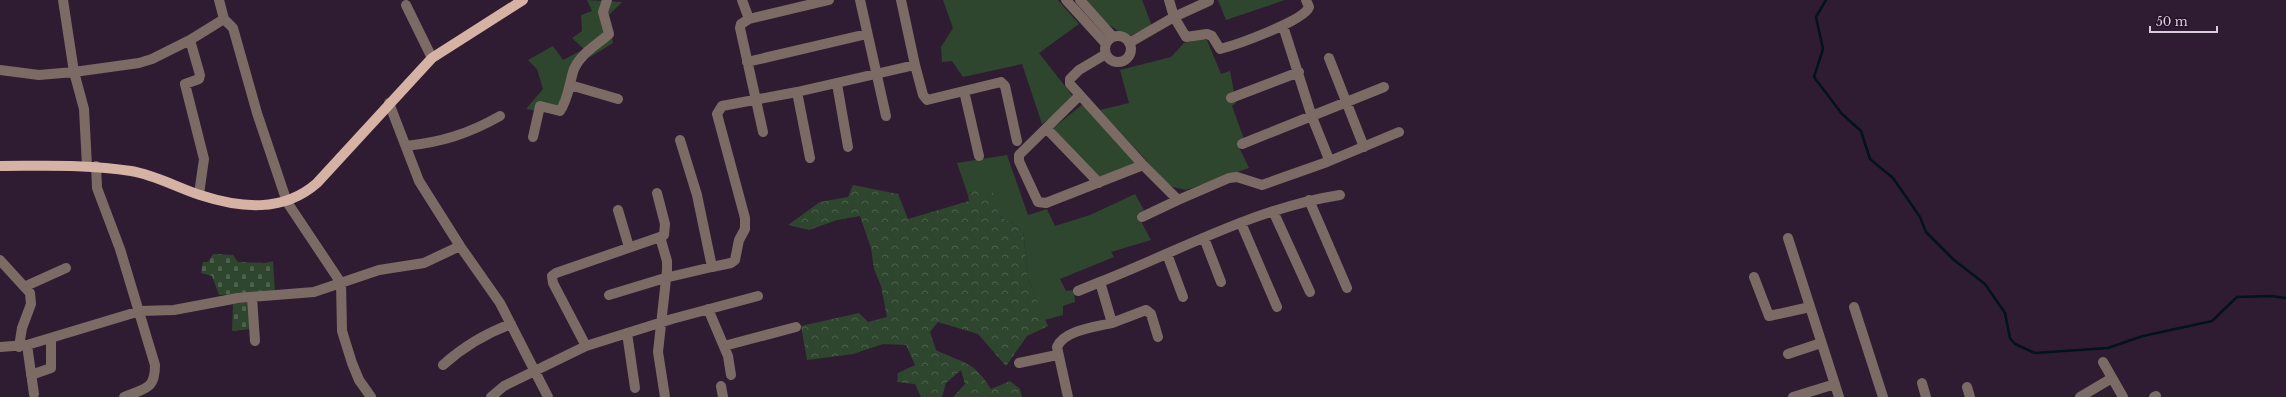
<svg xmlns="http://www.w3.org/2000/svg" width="2286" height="397" viewBox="0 0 2286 397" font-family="'Libre Baskerville',serif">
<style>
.green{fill:#2e462e}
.forest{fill:url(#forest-crowns)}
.cemetery{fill:url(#cemetery-stones)}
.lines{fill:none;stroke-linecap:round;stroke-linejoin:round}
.stream{stroke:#01131b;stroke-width:2.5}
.minor{stroke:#7c6b65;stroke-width:10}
.major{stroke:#d6b2a5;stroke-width:10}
</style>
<defs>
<pattern id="forest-crowns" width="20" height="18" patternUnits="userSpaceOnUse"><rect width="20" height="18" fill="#2e462e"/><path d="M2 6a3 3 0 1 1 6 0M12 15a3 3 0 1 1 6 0" fill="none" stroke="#4c604c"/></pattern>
<pattern id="cemetery-stones" width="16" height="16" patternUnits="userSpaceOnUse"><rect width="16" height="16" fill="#2e462e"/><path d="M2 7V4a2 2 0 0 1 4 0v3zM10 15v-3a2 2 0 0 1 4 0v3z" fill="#4c604c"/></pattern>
</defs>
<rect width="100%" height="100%" fill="#301c32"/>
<!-- green -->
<path class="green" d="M587,0L622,2L608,16L613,43L587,59L579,68L573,94L565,111L555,114L526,109L543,89L537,69L528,60L553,46L563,60L584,49L572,38L582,31L581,15L592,11Z
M943,0H1058L1079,24L1039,53L1075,99L1042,124L1022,64L963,77L952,61L942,62L941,47L953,28Z
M1087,0H1142L1152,26L1127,37L1108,24Z
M1218,0H1285L1226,20Z
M1200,39L1207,40L1221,74L1230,71L1236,103L1232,106L1244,139L1237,143L1249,168L1186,190L1173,187L1166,182L1100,110L1129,103L1120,70L1171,57L1184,43Z
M1083,104L1136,163L1100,177L1052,129Z
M1007,155L1028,215L1047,209L1055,226L1090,215L1135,194L1144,210L1137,214L1151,240L1111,252L1114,257L1060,279L1066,291L1074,290L1075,302L1063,306V315L1045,320L1028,279L1023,230L998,215L970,192L968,195L957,163Z"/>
<!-- forest -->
<path class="forest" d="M853,185L898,194L908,219L969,201L968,195C975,187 988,192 997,194L998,215L1023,230L1028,279L1048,326L1027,336L1006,366L978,334L938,322L930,332L936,350C964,364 973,360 991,389L1010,381L1020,389L1022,397H953L965,384L961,370L946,383L942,397H921L915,384L897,382L898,373L915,365L906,345L883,344L853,354L807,360L801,326L859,313L868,322L887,317L881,286L874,269L871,248L860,216L837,220L809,230L788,225L820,202L848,197Z"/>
<!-- cemetery -->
<path class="cemetery" d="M213,254L233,255L238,262L265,263L273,261L275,292L219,295L212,276L201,273L203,262H208Z
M250,302L251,329L232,331L233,304Z"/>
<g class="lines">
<!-- stream -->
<path class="stream" d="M1826,0L1816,17L1823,49L1814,77L1842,114L1861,131L1870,159L1893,178L1920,217L1926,232L1954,260L1985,284L2005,313L2010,338L2015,344L2035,353L2108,348L2143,336L2212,321L2237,297L2271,296L2286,298"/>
<!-- minor -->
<path class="minor" d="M63,0L74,72L139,63L152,59L190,40L200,75L199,79L185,84L204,159L199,194
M742,0L749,19
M860,0L886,116
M901,0L915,65
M1066,0L1106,44
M1080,0L1113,37
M1209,1L1174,17L1186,37L1207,34L1212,36L1220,49C1236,45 1304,21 1309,7L1306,0
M406,5L432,58
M224,19L233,28L257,113L287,202L341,283L342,331L352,363L359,380L371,397
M1105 49a13 13 0 1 1 26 0a13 13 0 1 1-26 0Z
M190,40L224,19L219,0
M1129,43L1174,17L1169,0
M1107,56L1106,54L1079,70L1070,79V84L1143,165L1178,200L1142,217
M1329,58L1364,147
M747,62L867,34
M0,70L39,75L74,72L84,109L87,166
M837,84L848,147
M570,85L618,99
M964,91L979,156
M797,92L810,158
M1080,95L1019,155V161L1038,202L1046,203L1143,165
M1231,98L1299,72
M389,103L419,181L460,246L500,303L548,397
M1047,129L1099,183
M763,132L740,28L741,24L749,19L829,0
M533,137L540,106L560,111C569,98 569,83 574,69C581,53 597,45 609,34L603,12L607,0
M1242,144L1384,87
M406,146C442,142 468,134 500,116
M1327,162L1399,132
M96,166L97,188L120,249L155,365C155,390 145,388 124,397
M657,193L665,224L664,235L660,237L667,261V270L658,352L665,397
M1178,200L1229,178L1237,177L1262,185L1327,162L1328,157L1312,117L1283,26
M1309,200L1347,288
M618,210L629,247
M1273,211L1310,292
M1241,223L1277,307
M1204,238L1221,282
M1788,238L1839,397
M1167,254L1183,297
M0,260L30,293L31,304L22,328L19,347
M712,267L731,263L735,260L739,240L745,229V218L717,114L722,106L797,92L915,65L923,95L927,100L1001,82L1005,86L1017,141
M1754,277L1769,316L1810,307
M26,286L66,268
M1078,291L1100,282
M609,295L665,278L712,267L697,195L680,140
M252,297L255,341
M1854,307L1883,397
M708,309L728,356L731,375
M1112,323L1146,310L1151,314L1158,337
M627,333L635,388
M27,345L34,394
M586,346L553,283L552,276L556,273L660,237
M724,346L796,327
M0,347L27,345L140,311L174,310L238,298L314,292L379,270L424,263L460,246
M1788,354L1821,343
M2103,362L2123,397
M1019,363L1057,355
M443,365C464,346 484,334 511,324
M31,375L51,368V338
M1922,383L1926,397
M721,386L723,397
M1967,387L1970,397
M491,397L504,386L586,346L672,319L758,296
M1068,397L1057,347C1064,330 1096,327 1112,323L1100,282C1179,251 1255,208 1340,195
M1793,397L1835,384
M2080,397L2112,378
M2154,397L2156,396"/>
<!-- major -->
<path class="major" d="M0,166C44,166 87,164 131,171C155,175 176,187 200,195C240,208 283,213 317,183L432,58L523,0"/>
</g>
<!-- scale -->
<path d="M2150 26v6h67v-6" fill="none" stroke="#dacddb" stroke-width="2"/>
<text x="2156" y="26" font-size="12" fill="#dacddb" stroke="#261328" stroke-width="3" paint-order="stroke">50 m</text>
</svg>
